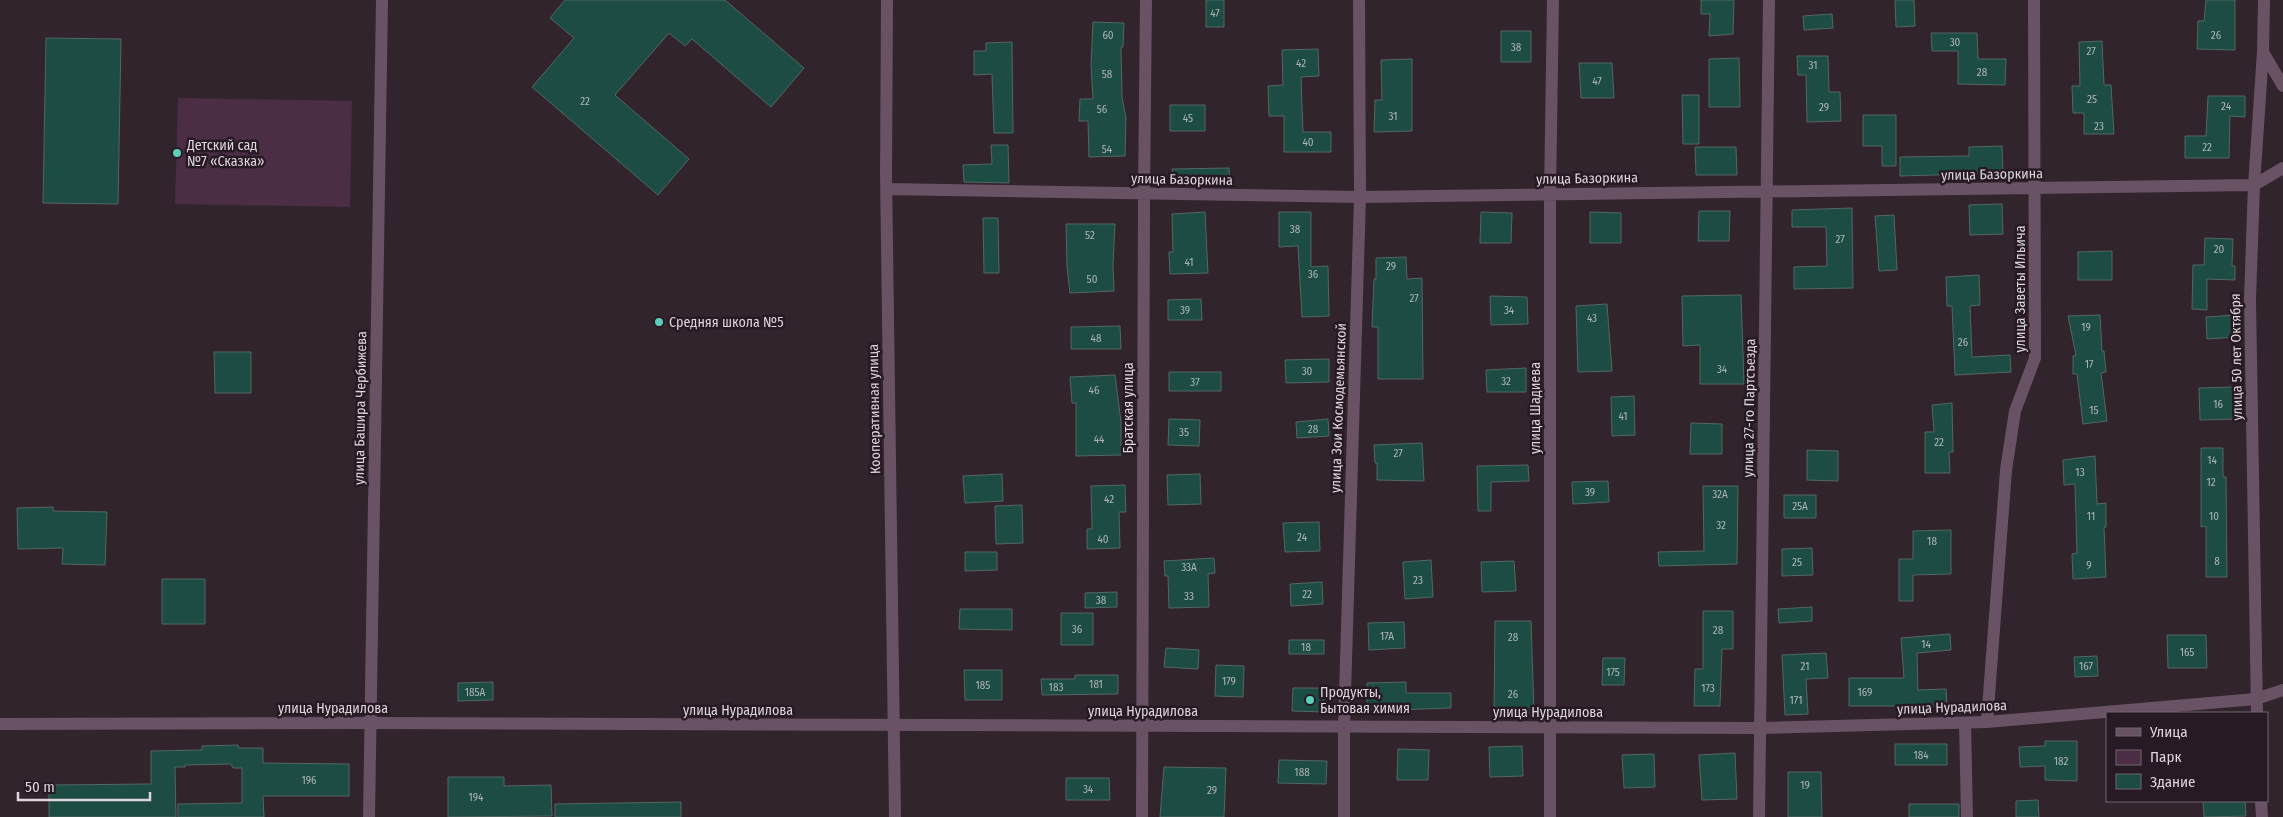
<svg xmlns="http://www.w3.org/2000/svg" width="2283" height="817" viewBox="0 0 2283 817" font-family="'Fira Sans Condensed',sans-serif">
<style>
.green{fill:#4b2e44}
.building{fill:#1c4c44;stroke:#536763}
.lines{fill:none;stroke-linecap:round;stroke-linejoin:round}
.minor{stroke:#695264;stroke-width:12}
.tertiary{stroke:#695264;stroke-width:12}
.poi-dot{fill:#5bcebc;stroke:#271a24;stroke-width:2}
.labels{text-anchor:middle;stroke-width:5;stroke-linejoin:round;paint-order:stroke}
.number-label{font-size:11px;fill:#aeb4b6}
.poi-label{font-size:14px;fill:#ded6dc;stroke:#271a24;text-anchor:start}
.street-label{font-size:14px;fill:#ded6dc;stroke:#271a24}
</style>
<rect width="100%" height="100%" fill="#31242d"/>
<!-- green -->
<path class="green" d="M178,98L352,101L350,207L175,204Z"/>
<!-- building -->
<path class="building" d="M565,0H725L804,68L771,107L692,39L685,46L669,33L615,95L689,159L658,195L532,87L574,38L550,18Z
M1206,0H1224V27H1206Z
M1701,0H1734L1733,34L1709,36L1710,14H1701Z
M1895,0H1914L1915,26L1896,27Z
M2206,0H2235V50L2197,49L2198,21H2204Z
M1832,14L1833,28L1804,30L1803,16Z
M1093,22L1124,23L1123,47H1121L1122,97L1126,118L1125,156L1089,157L1088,121H1079L1080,99H1093L1091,65Z
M1501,31H1531V62H1501Z
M1931,33H1977L1978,59H2006L2005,85L1958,84V51H1932Z
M46,38L121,39L118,204L43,203Z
M2102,41L2104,85H2111L2114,134H2084V113H2073L2072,86H2080L2079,42Z
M1012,42L1013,133H994L992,74L974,75V51H986V43Z
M1318,49L1319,76L1301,77L1303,132H1331V152H1284V116H1269L1268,86L1283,85L1282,50Z
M1797,56H1828L1829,92H1840L1841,121L1807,122L1806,75H1798Z
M1739,58L1740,107H1709V59Z
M1412,59V131L1374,132L1375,100H1382L1381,60Z
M1579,63H1612L1614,98H1581Z
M1682,95H1699V144H1683Z
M2208,96H2245V117L2230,116L2229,158H2185V136H2206Z
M1170,105H1205V131H1170Z
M1863,115H1896V166H1882V146H1863Z
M991,145H1008L1009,183L964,182L963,165L992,164Z
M2002,146L2003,173L1900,176V157L1969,156V147Z
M1695,147H1736L1737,175H1696Z
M1229,168L1230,181L1173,183L1172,169Z
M2002,204L2003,234L1970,235L1969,205Z
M1852,208L1853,288L1794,289V267L1827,266L1826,227H1792V210Z
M1699,211H1730L1729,241H1698Z
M1205,212L1208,273L1170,274L1169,252H1173L1172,214Z
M1279,212H1311V267L1328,266L1329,316L1302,317L1298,246L1279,247Z
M1481,212L1512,213L1511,243H1480Z
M1590,212L1621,213V243H1590Z
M1894,215L1897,270L1879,271L1875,216Z
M983,218H998L999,273H984Z
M1066,224H1115L1113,265L1114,291L1070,293L1067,267Z
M2205,238L2233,239L2232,266H2235V280L2207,279V310L2192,309L2193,265H2204Z
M2112,251V280H2078V252Z
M1406,257L1407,279L1422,278L1423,379H1378V327H1372L1374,279H1376V258Z
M1979,275L1980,305L1970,306L1972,357L2010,355L2011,372L1955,375L1952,306H1947L1946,277Z
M1741,295L1744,384H1700V345L1683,346L1682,296Z
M1490,296L1527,297L1528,324L1491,325Z
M1201,299L1202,320H1168V300Z
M1607,304L1612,371L1578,372L1576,306Z
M2100,315L2102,351H2104L2106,372L2101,373L2107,421L2083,424L2077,374H2073V356L2076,355L2068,316Z
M2236,315L2237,337L2207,339L2206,317Z
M1120,326L1121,349H1071V327Z
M214,352H251V393H215Z
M1329,359V382L1286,383L1285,360Z
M1526,368V392H1487L1486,370Z
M1169,372H1221V391H1169Z
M1115,375L1121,422V455L1076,456V403H1072L1070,377Z
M2235,387L2236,419L2200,420L2199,388Z
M1634,396L1635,435L1612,436L1611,397Z
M1952,403L1953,452H1949L1950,473H1925V432H1934L1932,405Z
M1169,419L1200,420L1199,446L1168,445Z
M1328,419L1329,436L1297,438L1296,422Z
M1691,423L1722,424V454H1690Z
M1422,443L1424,481L1377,480V463H1375L1374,445Z
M2201,448H2223V477H2226L2227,577H2206V526L2201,527Z
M1807,450L1838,451V481L1807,480Z
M2095,456L2097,504L2106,503V527H2104L2106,577L2073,579L2072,554L2077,553L2075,484L2064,485L2063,460Z
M1528,465L1529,481L1491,482V511H1478L1477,466Z
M1002,474L1003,501L965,503L963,476Z
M1200,474L1201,504L1168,505L1167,475Z
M1608,481L1609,502L1573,504L1572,482Z
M1125,485L1126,512H1119L1120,548L1087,549V529H1092L1091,486Z
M1703,486H1738L1737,564L1659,566L1658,552L1704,551Z
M1784,495H1816V518H1784Z
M1022,505L1023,543L996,544L995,506Z
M53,507V511L107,512L105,565L62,564L63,548L18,549L17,508Z
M1319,522L1320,551L1285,552L1283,523Z
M1951,530V574L1913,575V601H1899V559H1913V531Z
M1812,548L1813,575L1782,576V549Z
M965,552H997V570L965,571Z
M1214,558L1215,573L1208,574L1209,607L1169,608L1168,576H1165L1164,561Z
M1431,560L1433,597L1405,599L1403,562Z
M1514,561L1516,591L1482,592L1481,562Z
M162,579H205V624H162Z
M1322,582L1323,604L1291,606L1290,584Z
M1117,592V607L1085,608V593Z
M1812,607V621L1779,623L1778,609Z
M960,609H1012V630L959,629Z
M1703,611H1733V649H1722L1720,706H1694L1695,669H1703Z
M1061,613H1093V645H1061Z
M1495,621H1531L1534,713H1494Z
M1404,622L1405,648L1369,650L1368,623Z
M1950,634L1951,650L1917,653L1918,690L1946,689L1947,706H1849V678H1904L1901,638Z
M2167,635H2206L2207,668H2168Z
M1289,640H1324V654H1289Z
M1166,648L1199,650L1198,669L1164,667Z
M1826,653L1828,678L1806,679L1808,714L1785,715L1782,655Z
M2097,656L2098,676L2075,677L2074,657Z
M1603,658H1625L1624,685H1602Z
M1216,665L1244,666L1243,697L1215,696Z
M964,670H1002V700H965Z
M1075,675H1118V694L1042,695L1041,679H1075Z
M493,682V700L458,701V683Z
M1406,682V693H1451V708L1367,711V683Z
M1293,688H1324V712L1292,711Z
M2045,741H2077V781L2045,780V766L2020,767L2019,747L2045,746Z
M1895,744H1947V765H1895Z
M238,745L239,748H263V763L349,764V796H263L264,817H178V804L242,803V768H233L231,764L185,765V767H175L176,817H49V785L151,784V751L202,750V746Z
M1522,746L1523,776L1490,777L1489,747Z
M1398,749L1429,750L1428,780H1397Z
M1735,753L1737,799L1702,800L1699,755Z
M1654,754L1655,787L1624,788L1622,755Z
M1279,760L1327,761L1326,784L1278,783Z
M1164,767L1226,768L1224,817H1160Z
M1788,772H1821L1822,817H1788Z
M448,777H504V786L551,785L552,816L448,817Z
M1066,778H1109L1110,800H1066Z
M2038,800L2039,817H2016V801Z
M2203,801H2245L2246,816L2204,817Z
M681,802V817H555V804Z
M1909,804H1959V817H1909Z"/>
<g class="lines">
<!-- minor -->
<path class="minor" d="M887,0L886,174L895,817
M2263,52L2283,86
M887,189L1360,197L2254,185L2283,168
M2257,713L2250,299L2254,185L2263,52L2264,0
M1987,722L2006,470L2015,411L2035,358L2034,0
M1965,723L1967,817
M2261,801L2262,817
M369,817L382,0
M1142,817L1144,193L1146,0
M1344,817V727L1360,197L1359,0
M1550,817V194L1553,0
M1759,817L1769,0"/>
<!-- tertiary -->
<path class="tertiary" d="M0,724L371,723L1759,728L1987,722L2256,699L2283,690"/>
</g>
<!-- markers -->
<g class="poi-dot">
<circle cx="177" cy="153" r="5"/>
<circle cx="659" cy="322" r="5"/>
<circle cx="1310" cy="700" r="5"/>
</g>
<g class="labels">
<!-- number labels -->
<g class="number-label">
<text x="1215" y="17">47</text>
<text x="1108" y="39">60</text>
<text x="2216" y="39">26</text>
<text x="1955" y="46">30</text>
<text x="1516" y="51">38</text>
<text x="2091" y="55">27</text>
<text x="1301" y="67">42</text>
<text x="1813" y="69">31</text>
<text x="1982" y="76">28</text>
<text x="1107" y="78">58</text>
<text x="1597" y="85">47</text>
<text x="2092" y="103">25</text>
<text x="585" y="105">22</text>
<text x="2226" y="110">24</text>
<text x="1824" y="111">29</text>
<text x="1102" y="113">56</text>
<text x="1393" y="120">31</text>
<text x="1188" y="122">45</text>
<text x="2099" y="130">23</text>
<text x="1308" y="146">40</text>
<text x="2207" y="151">22</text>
<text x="1107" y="153">54</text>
<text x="1295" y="233">38</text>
<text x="1090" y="239">52</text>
<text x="1840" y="243">27</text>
<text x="2219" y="253">20</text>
<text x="1189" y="266">41</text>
<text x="1391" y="270">29</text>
<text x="1313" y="278">36</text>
<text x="1092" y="283">50</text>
<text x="1414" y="302">27</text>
<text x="1185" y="314">39</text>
<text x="1509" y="314">34</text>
<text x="1592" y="322">43</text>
<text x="2086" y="331">19</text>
<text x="1096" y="342">48</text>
<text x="1963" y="346">26</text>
<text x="2089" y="368">17</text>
<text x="1722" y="373">34</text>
<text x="1307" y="375">30</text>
<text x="1506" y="385">32</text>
<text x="1195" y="386">37</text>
<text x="1094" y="394">46</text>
<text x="2218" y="408">16</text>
<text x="2094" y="414">15</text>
<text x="1623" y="420">41</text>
<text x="1313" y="433">28</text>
<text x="1184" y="436">35</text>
<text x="1099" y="443">44</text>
<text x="1939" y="446">22</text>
<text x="1398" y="457">27</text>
<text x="2212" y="464">14</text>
<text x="2080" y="476">13</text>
<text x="2211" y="486">12</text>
<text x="1590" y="496">39</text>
<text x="1720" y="498">32А</text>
<text x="1109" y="503">42</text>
<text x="1800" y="510">25А</text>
<text x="2091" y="520">11</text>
<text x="2214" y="520">10</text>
<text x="1721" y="529">32</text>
<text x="1302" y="541">24</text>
<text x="1103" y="543">40</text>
<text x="1932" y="545">18</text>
<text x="2217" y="565">8</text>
<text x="1797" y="566">25</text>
<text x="2089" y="569">9</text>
<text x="1189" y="571">33А</text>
<text x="1418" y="584">23</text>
<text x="1307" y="598">22</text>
<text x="1189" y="600">33</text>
<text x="1101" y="604">38</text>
<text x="1077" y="633">36</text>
<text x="1718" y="634">28</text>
<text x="1387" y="640">17А</text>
<text x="1513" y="641">28</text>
<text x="1926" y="648">14</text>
<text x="1306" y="651">18</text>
<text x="2187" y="656">165</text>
<text x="1805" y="670">21</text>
<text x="2086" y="670">167</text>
<text x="1613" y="676">175</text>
<text x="1229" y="685">179</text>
<text x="1096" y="688">181</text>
<text x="983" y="689">185</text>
<text x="1056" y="691">183</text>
<text x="1708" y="692">173</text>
<text x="475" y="696">185А</text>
<text x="1865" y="696">169</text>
<text x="1513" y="698">26</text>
<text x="1796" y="704">171</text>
<text x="1921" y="759">184</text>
<text x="2061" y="765">182</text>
<text x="1302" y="776">188</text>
<text x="309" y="784">196</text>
<text x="1805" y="789">19</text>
<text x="1088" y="793">34</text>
<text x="1212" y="794">29</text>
<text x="476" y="801">194</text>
</g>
<!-- poi labels -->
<g class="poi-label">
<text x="187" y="150">Детский сад<tspan x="187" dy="16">№7 «Сказка»</tspan></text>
<text x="669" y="327">Средняя школа №5</text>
<text x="1320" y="697">Продукты,<tspan x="1320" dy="16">Бытовая химия</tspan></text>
</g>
<!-- street labels -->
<g class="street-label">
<text transform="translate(1992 174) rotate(-1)" y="5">улица Базоркина</text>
<text transform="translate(1587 178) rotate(-1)" y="5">улица Базоркина</text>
<text transform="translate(1182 179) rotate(1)" y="5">улица Базоркина</text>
<text transform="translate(2020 289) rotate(-90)" y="5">улица Заветы Ильича</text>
<text transform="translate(2236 357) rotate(-91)" y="5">улица 50 лет Октября</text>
<text transform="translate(360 408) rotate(-89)" y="5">улица Башира Чербижева</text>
<text transform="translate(1128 408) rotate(-90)" y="5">Братская улица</text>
<text transform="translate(1338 408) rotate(-88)" y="5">улица Зои Космодемьянской</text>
<text transform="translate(1535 408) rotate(-90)" y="5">улица Шадиева</text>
<text transform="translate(1749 408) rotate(-89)" y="5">улица 27-го Партсъезда</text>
<text transform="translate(874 409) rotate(-91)" y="5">Кооперативная улица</text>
<text transform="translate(1952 707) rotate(-2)" y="5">улица Нурадилова</text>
<text x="333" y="713">улица Нурадилова</text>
<text x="738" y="715">улица Нурадилова</text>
<text x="1143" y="716">улица Нурадилова</text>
<text x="1548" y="717">улица Нурадилова</text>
</g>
</g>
<!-- legend -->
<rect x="2106" y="712" width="162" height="90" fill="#271a24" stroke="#70656e"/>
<rect x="2116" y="728" width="25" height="8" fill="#695264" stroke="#70656e"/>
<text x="2150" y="737" font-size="15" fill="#ded6dc">Улица</text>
<rect x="2116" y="750" width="25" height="15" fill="#4b2e44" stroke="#70656e"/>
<text x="2150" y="762" font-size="15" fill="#ded6dc">Парк</text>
<rect x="2116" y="774" width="25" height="15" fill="#1c4c44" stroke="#70656e"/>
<text x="2150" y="787" font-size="15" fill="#ded6dc">Здание</text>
<!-- scale -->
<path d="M18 792v8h132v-8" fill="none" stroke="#ded6dc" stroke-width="2.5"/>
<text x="25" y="792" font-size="15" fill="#ded6dc" stroke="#271a24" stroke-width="4" paint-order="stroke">50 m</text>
</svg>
